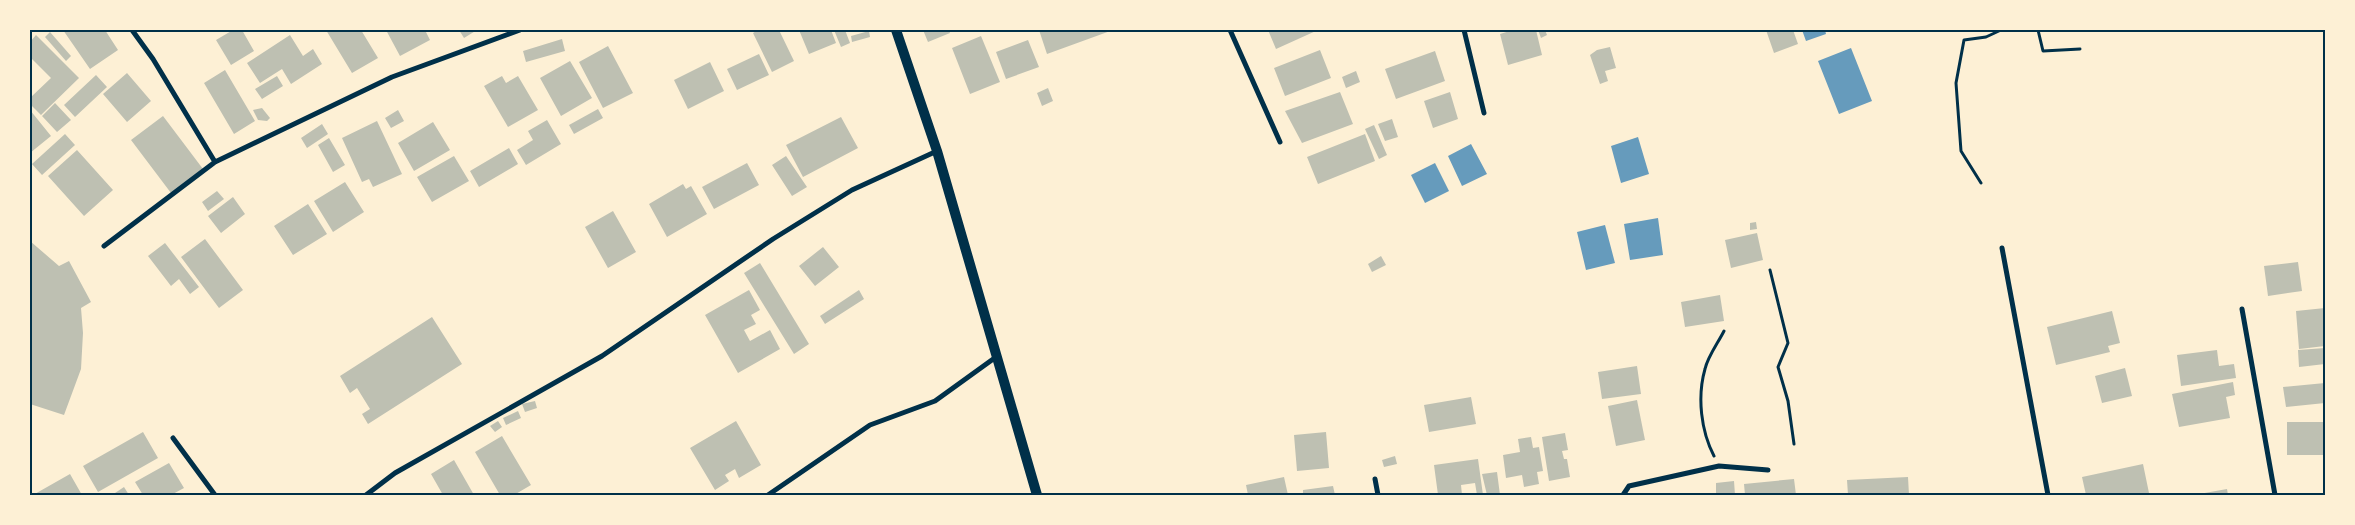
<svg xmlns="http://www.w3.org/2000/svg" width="2355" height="525" viewBox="0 0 2355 525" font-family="Lato,sans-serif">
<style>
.water{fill:#669bbc}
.building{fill:#bec0b2}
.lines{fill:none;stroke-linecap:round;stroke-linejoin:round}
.path{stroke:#003049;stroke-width:3}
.minor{stroke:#003049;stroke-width:5}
.secondary{stroke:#003049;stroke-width:10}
.neatline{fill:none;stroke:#003049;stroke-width:2}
</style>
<rect width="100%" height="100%" fill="#fdf0d5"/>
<!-- water -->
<path class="water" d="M1802,30H1825L1826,34L1806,41Z
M1851,48L1872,101L1839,114L1818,61Z
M1638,137L1649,174L1621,183L1611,146Z
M1471,144L1487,174L1462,186L1448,156Z
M1435,163L1449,191L1425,203L1411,175Z
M1658,218L1663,255L1630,260L1624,224Z
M1605,225L1615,263L1586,270L1577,232Z"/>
<!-- building -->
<path class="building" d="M63,30H105L118,50L90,69Z
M233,30H242L254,51L231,65L216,40Z
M326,30H361L378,58L352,73Z
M386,30H425L430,40L400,56Z
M459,30H477L464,38Z
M758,30H779L794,61L772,72L753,33Z
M799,30H831L836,43L809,54Z
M834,30H845L850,43L841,47Z
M923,30H949L950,33L928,42Z
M1039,30H1113L1047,54Z
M1268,30H1318L1276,49Z
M1513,30H1536L1542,55L1508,65L1500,34Z
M1538,30H1545L1547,35L1541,38Z
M1766,30H1793L1798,44L1774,53Z
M869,31L870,37L852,42L851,36Z
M50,32L71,56L66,61L45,37Z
M36,35L79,78L41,115L30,104V98L51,78L30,57V42Z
M290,35L303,56L313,49L322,64L291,84L282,69L260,83L247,63Z
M981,36L1000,82L970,94L952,48Z
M562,39L565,51L526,62L523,51Z
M1028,40L1039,67L1006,79L996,52Z
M608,46L633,93L603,108L579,62Z
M1610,47L1616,68L1605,71L1608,81L1600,84L1590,55L1597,50Z
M1320,50L1331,78L1285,96L1274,68Z
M1435,51L1445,81L1396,99L1385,69Z
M759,54L769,75L737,90L727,69Z
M570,61L592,98L561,116L540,78Z
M710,62L724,91L688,109L674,80Z
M225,70L255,121L234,134L204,83Z
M1356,71L1360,82L1346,88L1342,77Z
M127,73L151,101L127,122L103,94Z
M96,75L107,87L75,117L64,105Z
M277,76L283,86L262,99L255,89Z
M502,76L506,83L518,76L538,110L508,127L484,86Z
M1048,88L1053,101L1042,106L1037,93Z
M1340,92L1353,124L1302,143L1285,111Z
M1450,92L1458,119L1433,128L1424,101Z
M55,103L71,120L57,132L42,116Z
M262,108L270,118L267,121L258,120L253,110Z
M598,109L603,118L574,134L569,125Z
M30,110L51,136L30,153Z
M398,110L404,121L391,128L385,118Z
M163,116L203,169L171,193L131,140Z
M841,117L858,148L803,177L786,145Z
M1392,119L1398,137L1385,141L1378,124Z
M547,120L561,144L526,165L517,150L533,140L528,131Z
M377,121L402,174L373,187L369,179L362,182L342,138Z
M433,122L450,150L414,171L398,143Z
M322,124L328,134L307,148L301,138Z
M1374,125L1387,155L1379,159L1365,129Z
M65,134L75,145L42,175L32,164Z
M1365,134L1375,161L1318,184L1307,157Z
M329,138L345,165L333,172L318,145Z
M509,148L518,164L479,187L470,171Z
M77,150L113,190L84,216L48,176Z
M454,156L469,181L432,202L417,177Z
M786,156L807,187L792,196L772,165Z
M747,163L759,185L714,209L702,187Z
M345,182L364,212L333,232L314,201Z
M683,184L686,189L691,186L707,214L667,237L649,204Z
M217,191L224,199L208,211L202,202Z
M233,197L245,214L221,233L208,216Z
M308,204L327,234L293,255L274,226Z
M613,211L636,252L608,268L585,227Z
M1756,222L1757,229L1750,230V223Z
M1757,233L1763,260L1731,268L1725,240Z
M205,239L243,290L219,308L181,257Z
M30,241L59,266L69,261L91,302L81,308L83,333L81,369L64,415L30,404Z
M165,243L199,287L190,294L179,279L171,286L148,256Z
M823,247L839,267L815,286L799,266Z
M1381,256L1386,265L1372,272L1368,264Z
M2298,262L2302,291L2268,296L2264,266Z
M760,263L809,344L794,354L744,273Z
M749,290L760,310L751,315L756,324L744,330L750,341L770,330L780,349L738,373L705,315Z
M859,290L864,299L825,324L820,316Z
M1720,295L1724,321L1685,327L1681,302Z
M2325,308V346L2299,349L2296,311Z
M2112,311L2120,343L2108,346L2110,352L2056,365L2047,327Z
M432,317L462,364L368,424L362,414L370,409L357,388L350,393L340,376Z
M2325,348V364L2299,367L2298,350Z
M2217,350L2219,366L2234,364L2236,378L2181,386L2177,355Z
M1637,366L1641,394L1602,399L1598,372Z
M2125,368L2132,396L2102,403L2095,376Z
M2233,382L2235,395L2226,397L2230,418L2179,427L2172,394Z
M2325,383V403L2286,407L2283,387Z
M1471,397L1476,424L1429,432L1424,405Z
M1637,400L1645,440L1616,446L1608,406Z
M535,401L537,408L525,412L522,404Z
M518,411L521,418L506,425L503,418Z
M498,421L502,427L495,432L490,426Z
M736,421L761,465L739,478L735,469L725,475L729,481L715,490L690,448Z
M2287,422H2325V455H2287Z
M143,432L158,458L98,492L83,466Z
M1326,432L1329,468L1297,471L1294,435Z
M1565,433L1568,450L1562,451L1564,459H1567L1570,477L1549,481L1542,437Z
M502,436L531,485L514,495H500L475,452Z
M1531,437L1533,448L1539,447L1543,471L1537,472L1539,484L1524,487L1522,475L1506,478L1503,455L1520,452L1518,439Z
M1395,456L1397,464L1384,467L1382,460Z
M1478,459L1483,495H1477L1475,483L1461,485L1462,495H1438L1434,465Z
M454,460L474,495H443L431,474Z
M169,463L184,488L171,495H143L135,482Z
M2143,464L2149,493L2140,495H2086L2082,477Z
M1497,472L1500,495H1487L1482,474Z
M70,474L82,495H33Z
M1284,477L1288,495H1248L1246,485Z
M1908,477L1909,495H1848L1847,480Z
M1794,479L1796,495H1745L1744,484Z
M1734,481L1735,495H1716V483Z
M1333,486L1335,495H1303V490Z
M124,487L129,495H112Z
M2227,489L2228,495H2199V494Z"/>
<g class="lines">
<!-- path -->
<path class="path" d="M2038,30L2043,51L2080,49
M1981,183L1961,151L1956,83L1964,40L1986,37L2001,30
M1770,270L1788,343L1778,367L1788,401L1794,444
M1714,456C1701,431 1697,397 1705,369C1708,356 1718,343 1724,331"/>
<!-- minor -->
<path class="minor" d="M132,30L153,59L215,162
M1230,30L1280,142
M1464,30L1484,113
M104,246L215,162L392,77L520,30
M2002,248L2048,495
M2242,309L2275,495
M173,438L215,495
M1375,479L1378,495
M366,495L395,473L602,356L773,239L852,190L937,151
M768,495L870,425L935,401L996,357
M1623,495L1629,486L1719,466L1768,470"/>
<!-- secondary -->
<path class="secondary" d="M896,30L937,151L1037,495"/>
</g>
<!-- border -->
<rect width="2355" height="525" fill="none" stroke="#fdf0d5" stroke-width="62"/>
<rect x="31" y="31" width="2293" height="463" class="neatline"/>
</svg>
